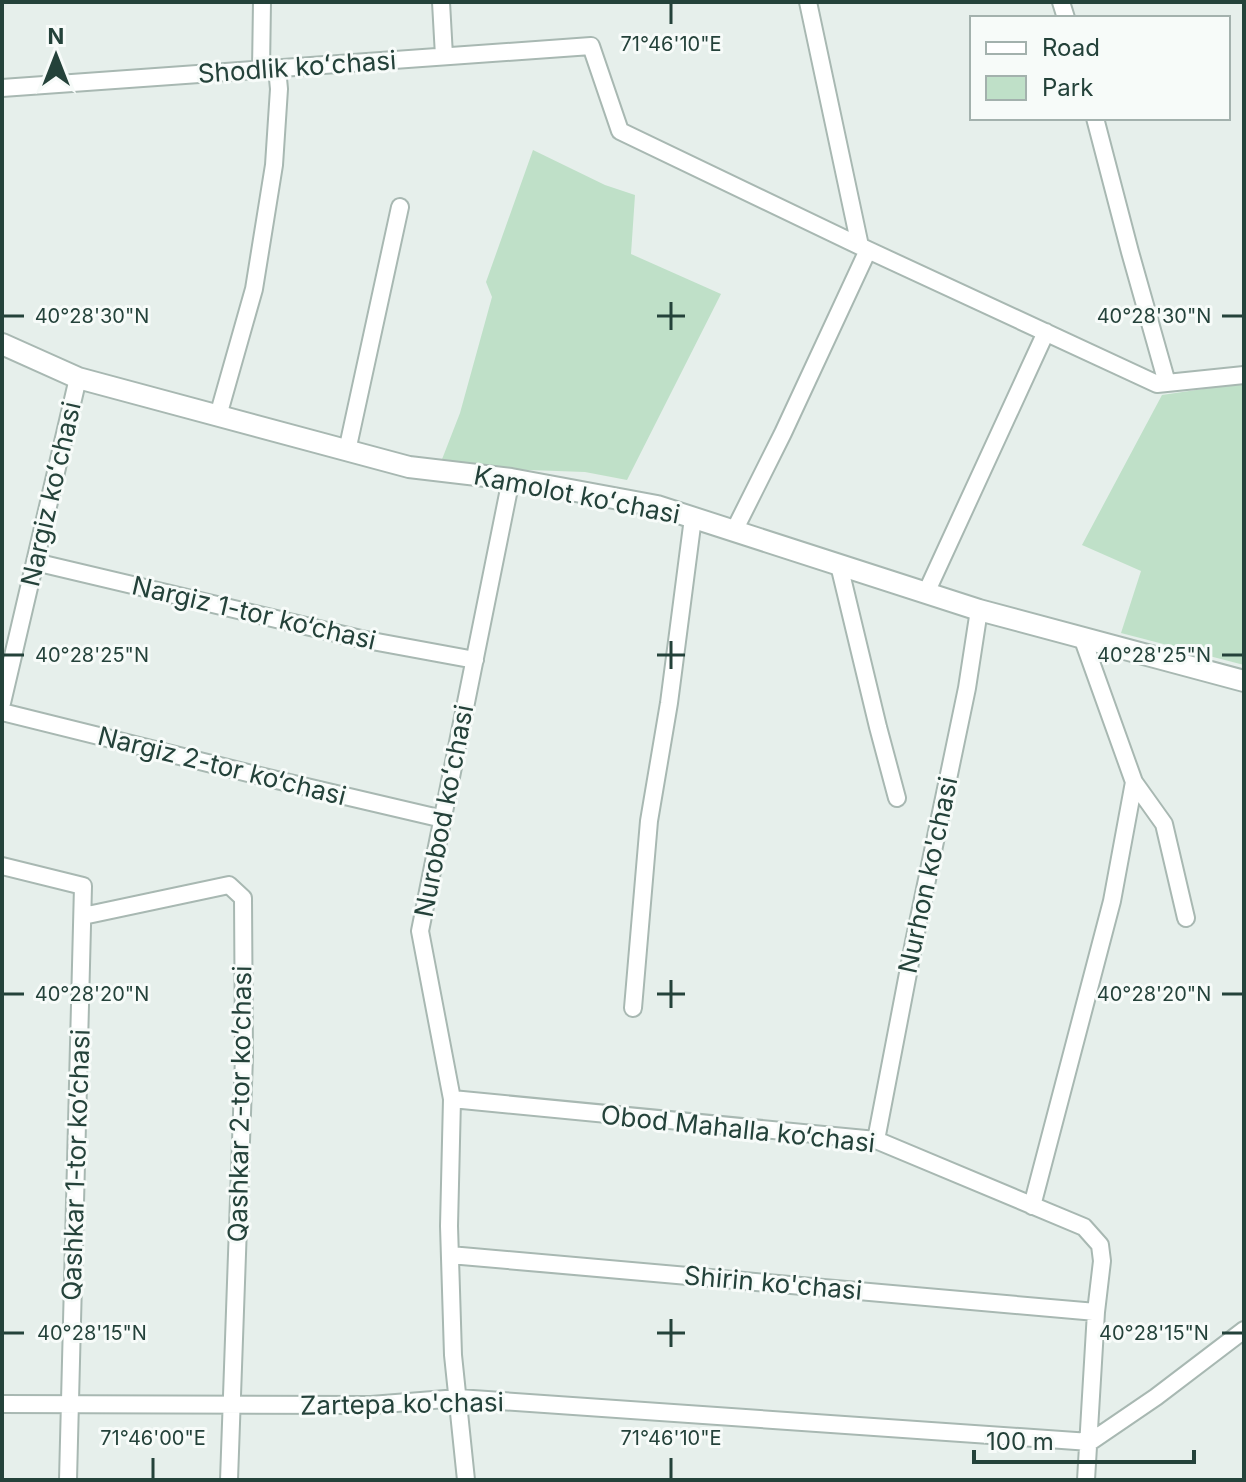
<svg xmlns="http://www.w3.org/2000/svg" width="1246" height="1482" viewBox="0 0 1246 1482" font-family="Inter,sans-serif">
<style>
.green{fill:#bfe0c8}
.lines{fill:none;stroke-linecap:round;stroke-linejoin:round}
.minor-casing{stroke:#a8b8b2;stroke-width:20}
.tertiary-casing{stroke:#a8b8b2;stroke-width:24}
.minor{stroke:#fff;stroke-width:16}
.tertiary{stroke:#fff;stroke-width:20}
.ticks{fill:none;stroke:#24423a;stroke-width:3}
.labels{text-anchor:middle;stroke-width:6;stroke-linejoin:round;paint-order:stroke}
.street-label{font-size:26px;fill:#24423a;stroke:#f7fbf9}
.ticks-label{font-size:20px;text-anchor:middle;fill:#24423a;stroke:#f7fbf9;stroke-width:6;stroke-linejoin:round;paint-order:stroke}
</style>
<rect width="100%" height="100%" fill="#e6efeb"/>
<!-- green -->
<path class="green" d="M533,150L605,185L635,195L631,254L721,294L627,480L585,472L439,467L460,413L492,297L486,282Z
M1244,383V665L1121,633L1141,571L1082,545L1162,395Z"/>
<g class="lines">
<defs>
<path id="minor" d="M441,2L444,56
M808,2L860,246
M1061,2L1066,18
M261,70L262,2
M2,88L591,46L620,131L868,250L1157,384L1244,375
M1095,118L1130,252L1167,383
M218,416L254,289L274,165L279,89L277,68
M347,451L400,207
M734,531L783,433L868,250
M35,562L361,639L475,660
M839,565L878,727L897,798
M926,593L1046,332
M2,703L78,378
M2,712L268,778L443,819
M1134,782L1164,824L1186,918
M2,866L83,886L68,1480
M83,916L229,885L243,898L244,1057L229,1480
M633,1008L649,821L669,703L693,518
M452,1099L876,1140L1084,1227L1100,1245L1102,1261L1096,1312L1086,1480
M876,1140L914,942L967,688L979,610
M1032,1206L1112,901L1134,782L1082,637
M450,1255L1096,1312
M2,1404L371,1405L458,1398L1090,1442L1156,1397L1244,1330
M466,1480L453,1355L449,1226L452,1099L420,931L511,479"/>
<path id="tertiary" d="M2,344L78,378L409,467L511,479L657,506L979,610L1244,681"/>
</defs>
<!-- minor casing -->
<use href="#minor" class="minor-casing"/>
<!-- tertiary casing -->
<use href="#tertiary" class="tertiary-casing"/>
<!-- minor -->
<use href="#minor" class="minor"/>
<!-- tertiary -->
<use href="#tertiary" class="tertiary"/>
</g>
<!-- ticks -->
<path class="ticks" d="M671,4V24M671,302V330M4,316H24M657,316H685M1222,316H1242M671,641V669M4,655H24M657,655H685M1222,655H1242M671,980V1008M4,994H24M657,994H685M1222,994H1242M671,1319V1347M4,1333H24M657,1333H685M1222,1333H1242M153,1458V1478M671,1458V1478"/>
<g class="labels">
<!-- street labels -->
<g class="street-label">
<text transform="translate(297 67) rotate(-4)" y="9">Shodlik koʻchasi</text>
<text transform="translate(51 494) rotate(-77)" y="9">Nargiz koʻchasi</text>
<text transform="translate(577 495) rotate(11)" y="9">Kamolot koʻchasi</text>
<text transform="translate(254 613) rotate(13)" y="9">Nargiz 1-tor ko‘chasi</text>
<text transform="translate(222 766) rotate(14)" y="9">Nargiz 2-tor ko‘chasi</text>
<text transform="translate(444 811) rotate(-79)" y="9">Nurobod koʻchasi</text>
<text transform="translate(928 875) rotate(-78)" y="9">Nurhon ko'chasi</text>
<text transform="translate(240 1104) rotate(-89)" y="9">Qashkar 2-tor koʼchasi</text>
<text transform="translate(738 1129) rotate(6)" y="9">Obod Mahalla ko‘chasi</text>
<text transform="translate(76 1165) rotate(-88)" y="9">Qashkar 1-tor koʼchasi</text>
<text transform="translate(773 1283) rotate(5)" y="9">Shirin ko'chasi</text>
<text transform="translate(402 1404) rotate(-1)" y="9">Zartepa ko'chasi</text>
</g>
</g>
<g class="ticks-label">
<text x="671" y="51">71°46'10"E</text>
<text x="92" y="323">40°28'30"N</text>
<text x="1154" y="323">40°28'30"N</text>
<text x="92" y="662">40°28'25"N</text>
<text x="1154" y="662">40°28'25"N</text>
<text x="92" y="1001">40°28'20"N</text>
<text x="1154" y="1001">40°28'20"N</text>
<text x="92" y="1340">40°28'15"N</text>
<text x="1154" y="1340">40°28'15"N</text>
<text x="153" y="1445">71°46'00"E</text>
<text x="671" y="1445">71°46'10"E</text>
</g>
<!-- border -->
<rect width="1246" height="1482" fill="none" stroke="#24423a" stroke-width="8"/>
<!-- legend -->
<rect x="970" y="16" width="260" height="104" fill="#f7fbf9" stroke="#a3b1ad" stroke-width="2"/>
<rect x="986" y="42" width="40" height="12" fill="#ffffff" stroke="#a3b1ad" stroke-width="2"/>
<text x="1042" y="56" font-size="24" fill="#24423a">Road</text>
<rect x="986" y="76" width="40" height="24" fill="#bfe0c8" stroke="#a3b1ad" stroke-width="2"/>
<text x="1042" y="96" font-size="24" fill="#24423a">Park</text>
<!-- north arrow -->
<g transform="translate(56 56)" stroke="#f7fbf9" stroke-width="6" paint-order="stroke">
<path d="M0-6L14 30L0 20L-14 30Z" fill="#24423a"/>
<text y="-12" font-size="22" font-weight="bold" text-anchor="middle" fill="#24423a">N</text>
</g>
<!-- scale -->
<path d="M974 1450v12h220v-12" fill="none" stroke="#24423a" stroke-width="4"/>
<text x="986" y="1450" font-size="24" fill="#24423a" stroke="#f7fbf9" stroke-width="6" paint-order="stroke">100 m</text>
</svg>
